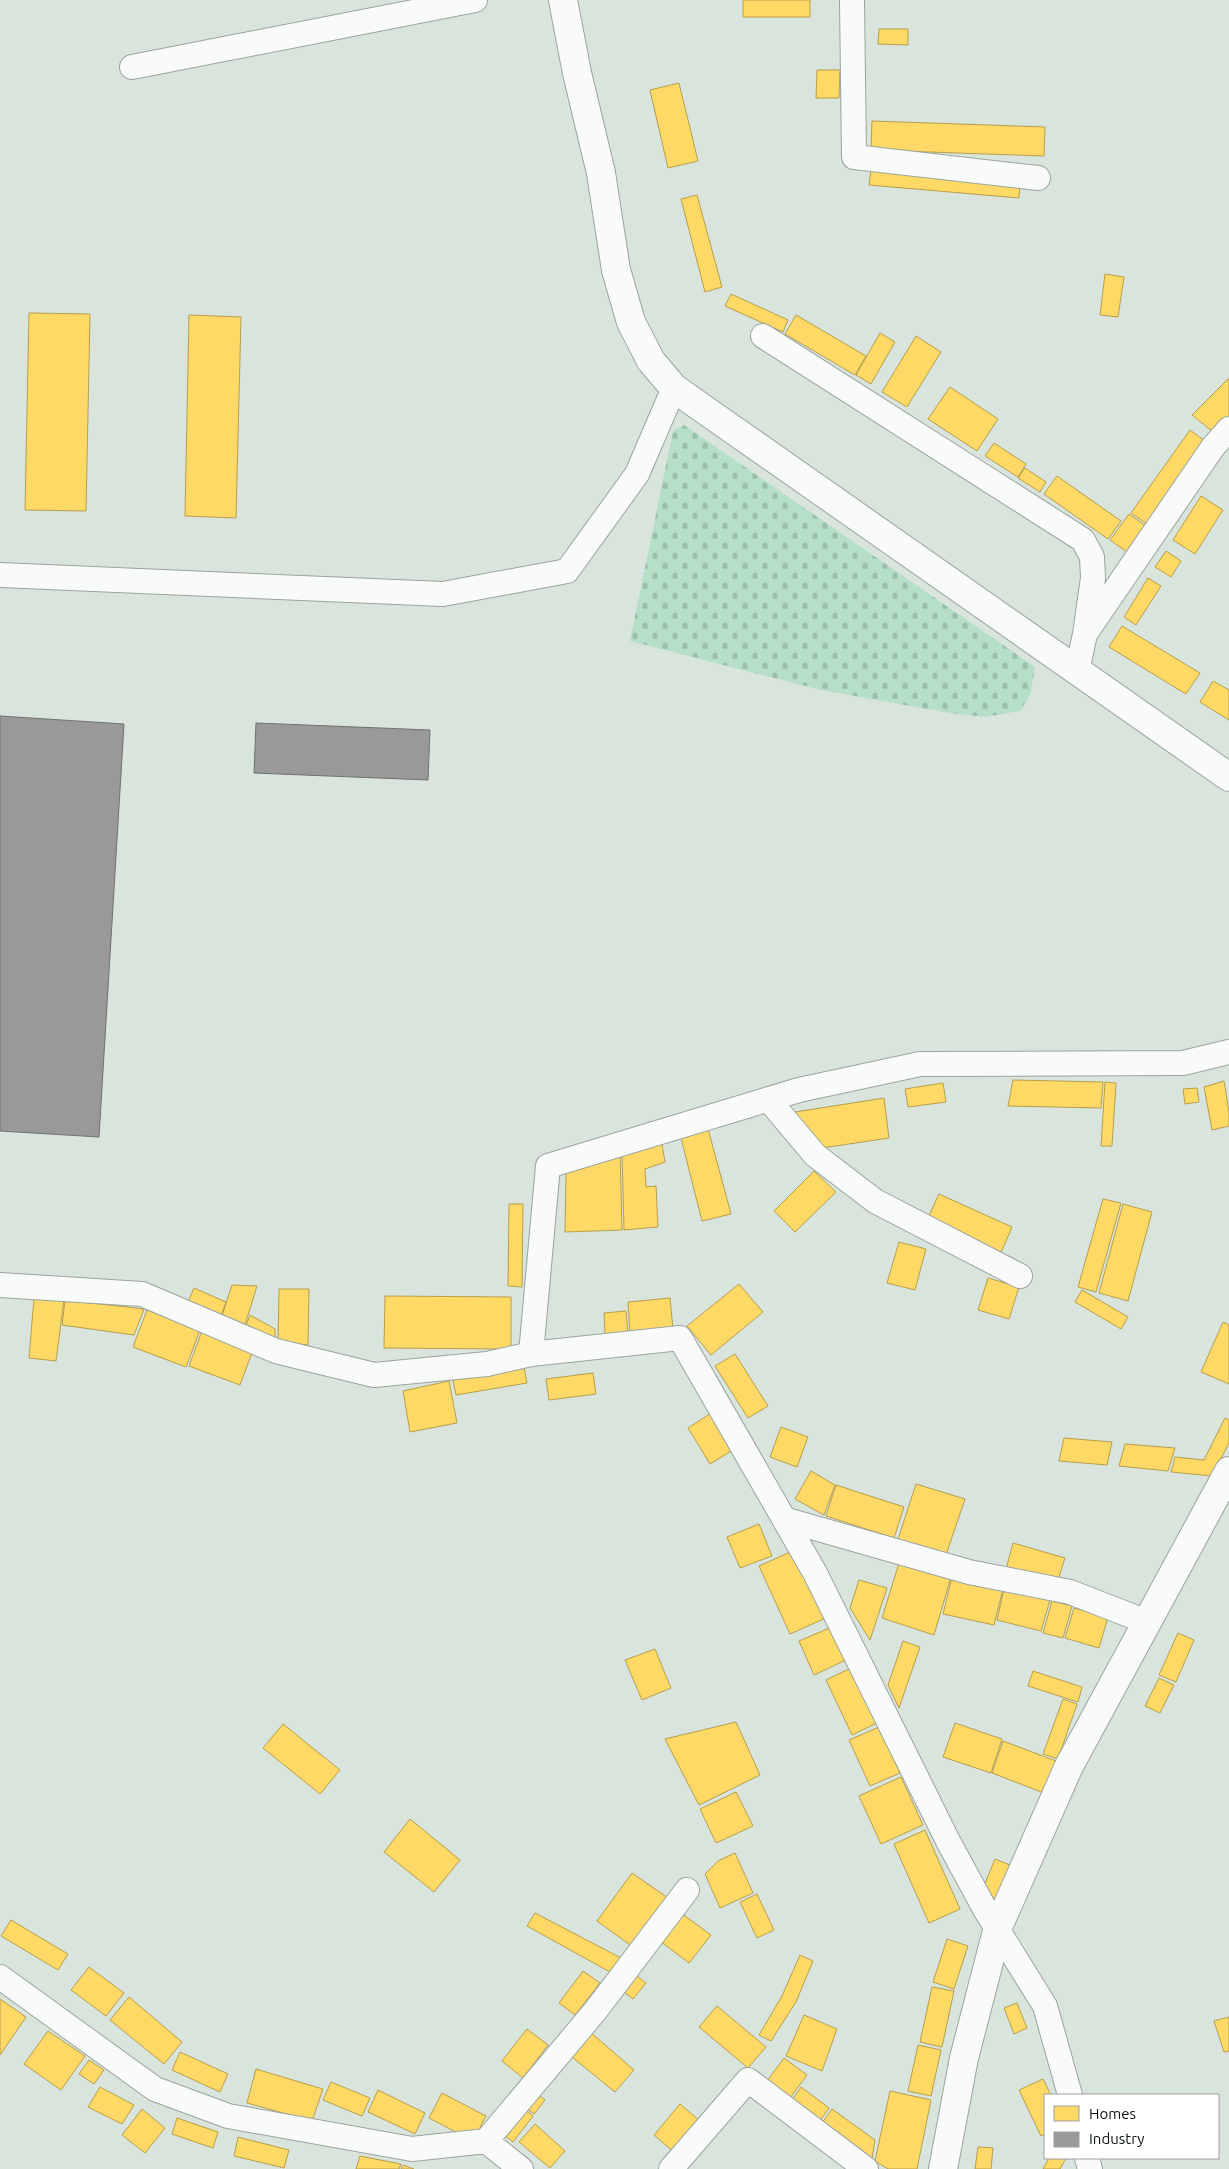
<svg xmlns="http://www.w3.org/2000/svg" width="1229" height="2169" viewBox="0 0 1229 2169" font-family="Ubuntu,sans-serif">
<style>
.cemetery{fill:url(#cemetery-stones)}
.homes{fill:#ffd966;stroke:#b69e4c}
.industry{fill:#999;stroke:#6f7170}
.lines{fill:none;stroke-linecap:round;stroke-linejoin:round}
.minor-casing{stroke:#9ba49e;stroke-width:26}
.major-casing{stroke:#9ba49e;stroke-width:30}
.minor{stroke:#f9fbfa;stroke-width:24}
.major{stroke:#f9fbfa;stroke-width:28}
</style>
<defs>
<pattern id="cemetery-stones" width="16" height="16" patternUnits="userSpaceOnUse" patternTransform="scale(1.25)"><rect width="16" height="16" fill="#b5dfc6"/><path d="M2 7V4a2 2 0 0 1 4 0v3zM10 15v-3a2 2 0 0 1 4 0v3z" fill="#9abea9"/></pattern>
</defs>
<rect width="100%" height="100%" fill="#d8e4dc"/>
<!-- cemetery -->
<path class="cemetery" d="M684,425L1035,667L1030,695L1020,711L985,717L950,713L821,690L630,641L673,431Z"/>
<!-- homes -->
<path class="homes" d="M743,0H810V17H743Z
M879,29H908V45L878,44Z
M817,70H840L839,98H816Z
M679,83L698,161L668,168L650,90Z
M872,121L1045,127L1044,156L871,150Z
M871,170L1020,183L1019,198L869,185Z
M697,195L722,287L705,292L681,199Z
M1105,274L1124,277L1118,317L1100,315Z
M731,294L788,320L783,332L725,306Z
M29,313L90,314L86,511L25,510Z
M189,315L241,317L236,518L185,516Z
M796,315L866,356L855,375L785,334Z
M880,333L895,342L871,384L856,375Z
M916,336L941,352L907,407L882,392Z
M1229,378V416L1213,432L1192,415Z
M950,387L998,419L977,451L928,419Z
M1190,430L1205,441L1147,524L1131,513Z
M994,443L1026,464L1018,477L985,456Z
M1025,468L1046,482L1040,492L1018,478Z
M1057,476L1121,521L1108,539L1044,494Z
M1201,496L1223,510L1195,554L1173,540Z
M1129,514L1146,526L1127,552L1110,540Z
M1166,551L1181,561L1171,577L1155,567Z
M1148,578L1161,586L1136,625L1124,617Z
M1122,626L1200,673L1186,694L1109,647Z
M1213,681L1229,690V720L1200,702Z
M1013,1080L1103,1082L1101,1108L1008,1106Z
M1224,1081L1229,1112V1126L1212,1130L1204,1087Z
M1105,1082L1116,1083L1112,1146H1101Z
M943,1083L946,1102L908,1107L905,1089Z
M1197,1088L1199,1102L1185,1104L1183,1089Z
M884,1098L889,1138L815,1149L789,1113Z
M707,1125L731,1214L702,1221L680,1134Z
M661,1139L665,1162L645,1169L646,1187L656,1186L658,1227L624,1230L622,1152Z
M620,1152L622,1230L565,1232L566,1172Z
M814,1171L836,1192L795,1232L774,1211Z
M939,1194L1012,1227L1000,1255L926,1222Z
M1103,1199L1121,1203L1096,1292L1078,1287Z
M509,1204H523L522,1287L508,1286Z
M1123,1204L1152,1212L1128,1301L1099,1293Z
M899,1242L926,1249L915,1290L887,1283Z
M988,1278L1019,1287L1009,1319L978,1310Z
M739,1284L763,1312L711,1355L687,1326Z
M232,1285L257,1286L245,1325L222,1316Z
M194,1288L226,1302L221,1316L188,1302Z
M279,1289H309L308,1345L278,1342Z
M1082,1290L1128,1317L1121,1329L1075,1302Z
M385,1296L511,1297V1349L384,1348Z
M34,1298L64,1300L56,1361L29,1358Z
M670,1298L673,1329L630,1333L628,1302Z
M65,1300L144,1309L134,1335L62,1325Z
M147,1310L200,1330L186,1367L133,1347Z
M626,1311L628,1333L605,1335L604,1313Z
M250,1315L275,1329V1339L246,1326Z
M1223,1322L1229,1325V1384L1201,1372Z
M202,1331L253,1350L240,1385L189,1366Z
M735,1354L768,1406L748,1418L715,1366Z
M524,1368L527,1383L456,1395L453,1380Z
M593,1373L596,1394L549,1400L546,1379Z
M449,1381L457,1423L410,1432L403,1391Z
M716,1410L738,1447L710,1464L688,1428Z
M1225,1418L1229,1420V1443L1212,1476L1171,1472L1175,1457L1204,1460Z
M781,1427L808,1437L797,1467L770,1457Z
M1064,1438L1112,1442L1107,1465L1059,1461Z
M1125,1444L1175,1448L1168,1471L1119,1466Z
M811,1471L835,1485L824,1515L795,1499Z
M916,1484L965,1499L946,1555L898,1539Z
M836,1485L904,1507L894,1538L826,1516Z
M759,1524L772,1556L740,1568L727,1537Z
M1013,1543L1065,1558L1057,1583L1006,1569Z
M797,1549L828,1617L790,1634L759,1566Z
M899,1563L951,1577L934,1635L882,1618Z
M952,1577L1003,1589L994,1625L943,1614Z
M859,1580L887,1588L870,1640L850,1608Z
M1004,1589L1050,1600L1041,1631L997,1620Z
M1052,1601L1072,1606L1063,1638L1043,1633Z
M1074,1608L1108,1617L1099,1648L1065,1638Z
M834,1626L848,1659L814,1675L799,1641Z
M1178,1633L1194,1640L1176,1682L1159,1675Z
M903,1641L920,1647L899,1708L888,1685Z
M655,1649L671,1688L642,1700L625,1660Z
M851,1668L877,1723L852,1735L826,1680Z
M1033,1671L1082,1687L1078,1702L1028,1686Z
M1159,1678L1174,1685L1160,1713L1145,1706Z
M1063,1699L1077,1704L1058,1759L1043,1754Z
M736,1722L760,1775L699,1805L665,1739Z
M955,1723L1002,1739L991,1773L943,1757Z
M283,1724L340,1770L320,1794L263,1748Z
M879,1727L900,1773L870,1786L849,1740Z
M1003,1741L1056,1761L1044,1793L992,1773Z
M901,1777L923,1825L881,1844L859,1796Z
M736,1792L753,1826L716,1843L700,1809Z
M410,1819L460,1860L434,1892L384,1852Z
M925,1830L960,1909L929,1923L894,1844Z
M735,1853L753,1893L720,1908L705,1874L718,1861Z
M995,1859L1010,1865L996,1899L981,1893Z
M632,1873L668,1898L633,1947L597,1921Z
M757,1894L774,1930L757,1938L740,1902Z
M535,1913L621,1958L610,1972L527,1926Z
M681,1913L711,1935L689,1963L660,1941Z
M11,1920L68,1954L58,1970L1,1936Z
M947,1939L968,1946L954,1989L933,1982Z
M800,1955L813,1961L796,2002L771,2041L759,2035L782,1996Z
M89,1967L124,1993L106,2016L71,1990Z
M583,1971L600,1983L575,2015L559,2003Z
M637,1976L646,1983L633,1999L624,1992Z
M932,1987L954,1991L942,2047L920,2042Z
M129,1997L182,2042L164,2064L110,2020Z
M0,1999L26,2017L0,2055Z
M1017,2003L1027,2028L1014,2034L1004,2008Z
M717,2006L766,2047L748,2068L699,2027Z
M804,2015L837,2029L822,2071L786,2056Z
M1229,2017V2051L1224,2052L1214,2021Z
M527,2029L548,2045L523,2078L502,2061Z
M48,2031L85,2056L61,2090L24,2064Z
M590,2032L634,2070L615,2092L572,2057Z
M918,2045L941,2050L931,2096L908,2091Z
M180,2052L228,2074L220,2092L172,2070Z
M784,2058L807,2075L790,2098L767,2081Z
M89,2060L104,2070L94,2084L79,2074Z
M256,2069L323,2089L312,2121L247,2103Z
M1043,2079L1051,2095H1045V2134L1041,2136L1019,2090Z
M331,2082L370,2098L362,2116L323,2100Z
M100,2087L134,2105L122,2124L88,2107Z
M801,2087L829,2108L820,2121L792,2100Z
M378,2090L425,2113L415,2134L368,2112Z
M533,2091L545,2100L534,2114L522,2105Z
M890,2091L931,2100L917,2169H888L875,2161Z
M442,2093L486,2116L473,2141L429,2118Z
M680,2104L701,2122L675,2153L654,2135Z
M521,2106L533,2116L513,2142L500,2132Z
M142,2109L165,2128L145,2153L122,2135Z
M832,2109L875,2140L872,2158L822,2123Z
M177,2118L218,2132L213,2148L172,2134Z
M535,2124L565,2151L550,2168L519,2142Z
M238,2137L289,2150L284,2168L234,2156Z
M978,2147L993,2148L991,2169H975Z
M360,2156L401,2164L399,2169H356Z
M1049,2158H1066L1060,2169H1043Z
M403,2165L414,2169H401Z"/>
<!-- industry -->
<path class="industry" d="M0,716L124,724L99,1137L0,1131Z
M256,723L430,730L428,780L254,773Z"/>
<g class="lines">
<defs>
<path id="minor" d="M852,0L854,157L1038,178
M132,67L475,0
M763,336L1083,540L1092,557L1093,578L1085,634
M0,575L443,594L567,571L637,474L674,388
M1077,671L1085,634L1213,447L1229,429
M768,1099L815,1155L875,1201L1020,1276
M0,1285L142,1294L276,1351L374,1375L487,1364L531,1354L680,1338L815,1573L949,1843L986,1911L1045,2006L1070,2095
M531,1354L548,1166L799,1090L920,1064L1183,1063L1229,1052
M787,1520L969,1572L1070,1592L1147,1622
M0,1977L155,2089L228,2116L412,2149L486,2141L521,2169
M486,2141L596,2010L687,1890
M1087,2158L1090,2169
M671,2169L748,2080L866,2169"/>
<path id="major" d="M563,0L577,73L601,173L616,270L631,322L651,361L674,388L695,403L1229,777
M943,2169L964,2058L998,1927L1069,1766L1229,1471"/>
</defs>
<!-- minor casing -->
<use href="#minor" class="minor-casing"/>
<!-- major casing -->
<use href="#major" class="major-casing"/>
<!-- minor -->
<use href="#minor" class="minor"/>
<!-- major -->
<use href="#major" class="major"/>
</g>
<!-- legend -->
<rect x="1044" y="2094" width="175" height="65" fill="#ffffff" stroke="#9ea19f"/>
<rect x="1054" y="2106" width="25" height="15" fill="#ffd966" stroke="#9ea19f"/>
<text x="1089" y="2119" font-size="15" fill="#0c140f">Homes</text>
<rect x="1054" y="2132" width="25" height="15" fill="#999999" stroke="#9ea19f"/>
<text x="1089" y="2144" font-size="15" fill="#0c140f">Industry</text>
</svg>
